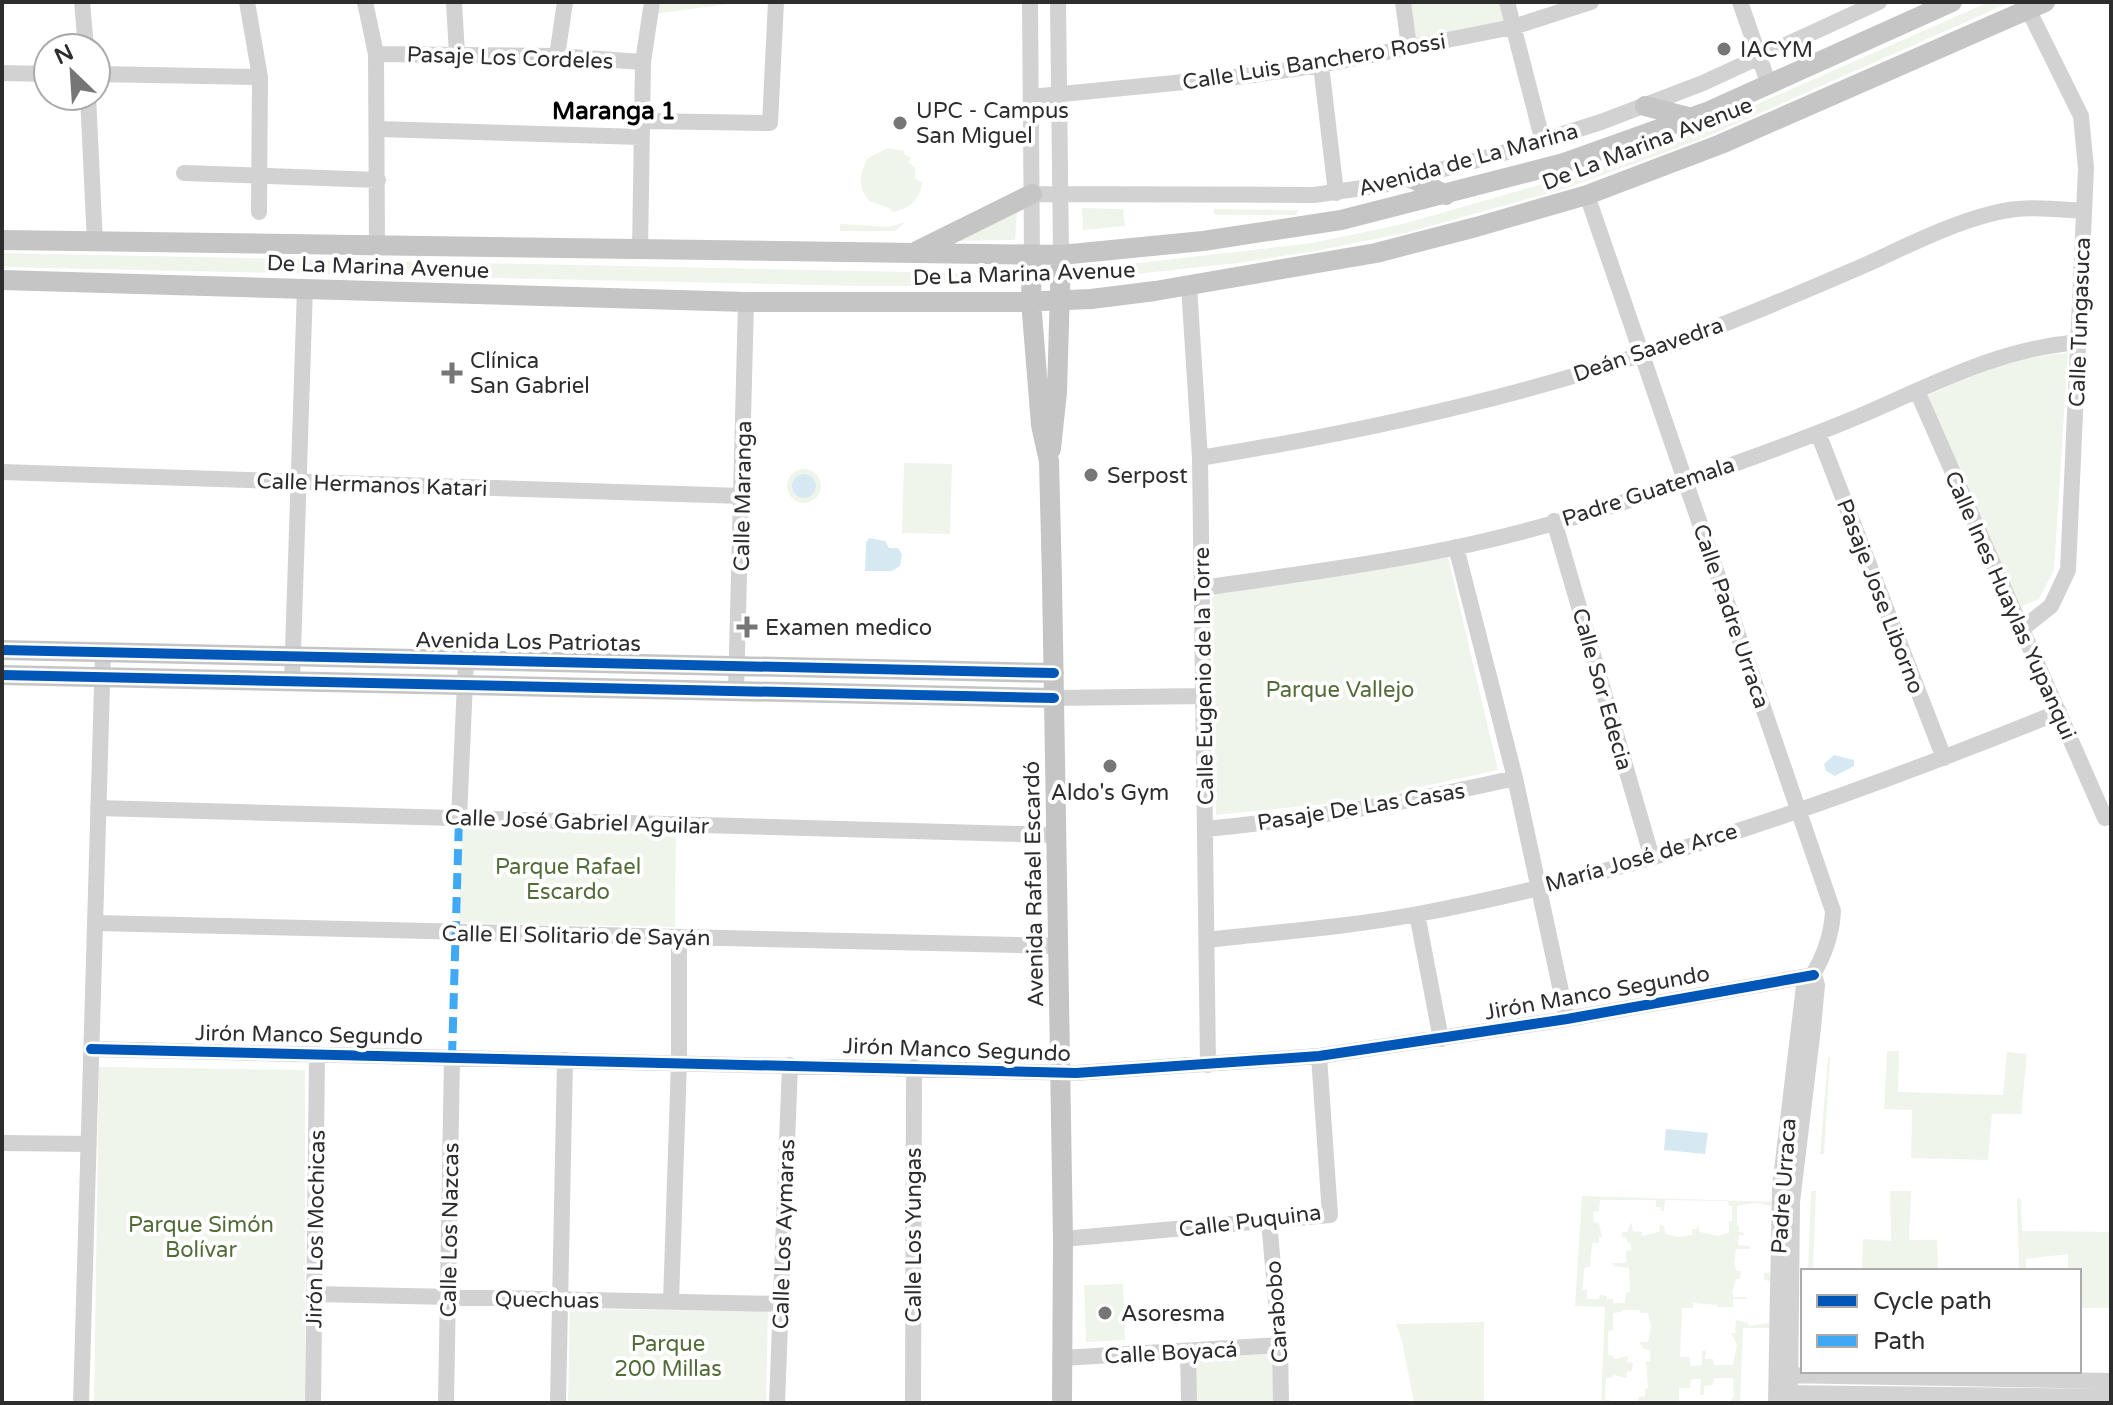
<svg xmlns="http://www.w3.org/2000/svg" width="2113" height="1405" viewBox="0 0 2113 1405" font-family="'Varela Round',sans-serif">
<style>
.green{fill:#f0f5eb;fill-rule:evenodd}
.water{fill:#d6e9f3}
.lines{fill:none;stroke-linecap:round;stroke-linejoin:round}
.minor{stroke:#d2d2d2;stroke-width:16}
.major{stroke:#c5c5c5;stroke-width:20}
.quiet{stroke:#3fa9f5;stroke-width:8;stroke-dasharray:16 8;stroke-linecap:butt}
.cycleway-casing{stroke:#fff;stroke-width:15}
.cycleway{stroke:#0057b8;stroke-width:10}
.poi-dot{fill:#767676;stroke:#fff;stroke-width:3}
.labels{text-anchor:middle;stroke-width:8;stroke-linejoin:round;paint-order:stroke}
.poi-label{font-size:22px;fill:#2d2d2d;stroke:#fff;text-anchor:start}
.street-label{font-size:22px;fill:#2d2d2d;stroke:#fff}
.park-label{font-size:22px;fill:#526c38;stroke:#fff}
.neighbourhood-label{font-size:24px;font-weight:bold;fill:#000;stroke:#fff}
</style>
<rect width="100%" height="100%" fill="#fff"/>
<!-- green -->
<path class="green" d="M655,2H745L653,14Z
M1410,2H1502L1507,22L1416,39Z
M1989,2H2011L1699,140L1564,189L1405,233L1315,251L1238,263L1088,279V269L1312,243L1403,224L1560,179L1694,132Z
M888,148L905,151L904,154L911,158L908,162L915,168V178L922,183C920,200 909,209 892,212L890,208L869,201C857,186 860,173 868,158Z
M1082,208L1123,209L1125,226L1083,230Z
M1214,209L1299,210L1296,215H1218L1213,213Z
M1017,212L1015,240L953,241Z
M906,222L895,231H840V224L889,227Z
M2,253L1006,274L921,286H863L2,267Z
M2068,353L2054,570L2039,599L2020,607L1927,396C1979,373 2010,358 2068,353Z
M904,463L952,464L950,534L902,533Z
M787 486a17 17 0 1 1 34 0a17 17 0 1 1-34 0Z
M1448,557L1498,770L1361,800L1216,815L1212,593L1329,577Z
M462,829L676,834L675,927L459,923Z
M1887,1051H1899L1898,1092L2003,1095L2007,1052L2027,1054L2021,1114H1992L1988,1160L1911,1158L1912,1110L1884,1109Z
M1828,1057H1830L1824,1154H1820Z
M99,1067L305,1070V1403H94Z
M1811,1191H1816L1813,1271H1808Z
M1890,1191H1911L1909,1240H1937L1938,1271H1862L1863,1239L1891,1241Z
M1582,1196L1779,1202L1777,1328H1743L1740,1403H1728L1734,1397L1733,1378H1714L1713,1385L1704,1386V1395H1700L1701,1379H1691L1690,1388H1679V1403L1638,1401V1397L1645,1396V1389L1648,1388L1646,1361H1650V1350L1644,1349L1639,1342H1648L1651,1326L1648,1313H1641L1640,1310H1622L1621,1312L1613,1313V1330L1608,1331V1355L1613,1356L1614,1359L1628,1356L1627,1362L1633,1363L1632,1371L1627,1372V1378L1613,1375L1612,1378H1606L1605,1400H1610V1403H1601L1605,1307L1575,1306ZM1600,1200H1656V1207H1661V1211H1664L1665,1200L1728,1201L1729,1206H1732V1221H1729V1233L1718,1236L1700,1232L1697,1225V1229H1692V1235L1679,1237L1665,1234L1664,1226L1660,1224L1659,1232L1642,1236V1232L1633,1231L1631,1222L1627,1232H1622V1237H1626L1628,1243L1631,1244V1250L1626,1251V1263H1613V1266L1629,1268L1630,1292L1626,1293L1625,1303H1613V1299H1607V1296L1600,1295L1599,1299H1587V1290H1583L1584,1268L1590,1267L1592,1243H1599V1237H1602L1599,1223L1594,1222L1593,1212L1599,1211ZM1756,1203L1772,1206L1771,1272L1764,1273V1280L1770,1281L1769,1323L1749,1326L1748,1323L1736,1320L1735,1333H1731L1737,1344L1733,1365H1714L1713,1359H1705L1706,1350L1702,1351V1365L1690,1366V1357H1680L1682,1308H1693V1303L1718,1305V1307H1733V1299H1746V1297H1734L1732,1293L1736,1279H1740L1741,1271H1737L1734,1264L1736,1249H1750V1246L1738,1245L1739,1235H1744V1233L1739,1232V1226L1737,1225V1206Z
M2017,1198L2021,1199L2022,1231L2111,1232V1308H2079V1271H2068V1254L2026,1259V1271H2019Z
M1123,1284L1125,1340L1086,1342L1084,1285Z
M570,1309L768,1311L766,1403H568Z
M1484,1322V1403H1414L1402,1341L1396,1324Z
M1275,1352L1276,1403H1194L1192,1356Z"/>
<!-- water -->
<path class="water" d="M792 486a12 12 0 1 1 24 0a12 12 0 1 1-24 0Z
M869,538L885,541L889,548H898L902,554L900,566L892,571H865L866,542Z
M1834,755L1854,760V766L1835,776L1826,771L1824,764Z
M1666,1129L1708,1133L1705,1154L1664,1150Z"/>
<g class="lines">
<!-- minor -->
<path class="minor" d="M82,2L86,48
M247,2L260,77L259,212
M365,2L376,54L377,247
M454,2L457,54
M1030,2L1032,255
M1058,2L1061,255
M1403,2L1409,47
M1507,2L1543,142
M1740,2L1769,85
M376,54L557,56L643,62
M557,56L565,2
M1321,65L1336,193
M2,73L48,74
M96,74L260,77
M88,96L95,243
M1031,97L1246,76L1321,65L1513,27L1591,2
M643,121L770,123L776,2
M378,129L642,137
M184,173L378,180
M1032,194L1314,195L1383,185L1500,154L1601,122L1703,83L1879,2
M1587,195L1833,911C1832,936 1821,967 1804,986L1780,1187L1776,1403
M640,251L643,62L652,2
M1189,286L1200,458L1208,1065
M1917,391L2105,818
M1818,433L1944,758
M1200,458C1349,434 1497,403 1640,355C1716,329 1791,297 1865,265C1907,246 1949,224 1994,213C2024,205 2053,209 2084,211
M2,472L742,496
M1554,521L1652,858
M1456,547L1515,778L1567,1019
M1202,588C1286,576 1370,565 1453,548C1535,531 1625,503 1703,475C1757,456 1810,437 1862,415C1936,383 1998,349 2079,342
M2022,629L2051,606L2068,570L2086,168L2081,116L2028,9
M292,681L305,288
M736,691L746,302
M1054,698L1203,696
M98,808L1056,835
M459,818L466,660
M1205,829C1311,819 1411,802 1515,778
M1417,914L1441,1039
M95,923L1058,946
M1207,940C1277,932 1348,927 1418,914C1639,873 1851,796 2059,712
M91,1049L1076,1073L1319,1056L1567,1019L1814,975
M2,1143L89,1144
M1269,1221L1280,1345L1281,1403
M1063,1239L1330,1215L1319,1056
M314,1294L781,1304
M671,1302L679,1062V937
M1188,1351L1189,1403
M1062,1358L1280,1345
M1781,1375L2111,1381
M1781,1393L2111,1397
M81,1403L103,652
M313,1403L317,1054
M446,1403L452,1057
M558,1403L565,1060
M777,1403L790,1065
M913,1403L914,1067
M1790,1403L1792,1202L1813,1028L1817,985L1814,975"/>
<!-- major -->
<path class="major" d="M1645,106L1692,118
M1411,178L1446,195
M2,240L1061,255L1203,241L1341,220L1564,163L1707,112L1952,2
M917,251L1032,194
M1032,255L1031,301L1041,425L1049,461L1052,580L1063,1239L1062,1403
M2,280L746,302H1017L1091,299L1155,291L1376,253L1476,227L1587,195L1721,144L2045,2
M1051,449L1057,392L1061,255
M2,650L1054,673
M2,675L1054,698"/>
<!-- quiet -->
<path class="quiet" d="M452,1057L459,818"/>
<defs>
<path id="cycleway" d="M2,650L1054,673
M2,675L1054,698
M91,1049L1076,1073L1319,1056L1567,1019L1814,975"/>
</defs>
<!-- cycleway casing -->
<use href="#cycleway" class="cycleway-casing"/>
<!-- cycleway -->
<use href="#cycleway" class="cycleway"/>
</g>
<!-- markers -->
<g class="poi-dot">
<circle cx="1724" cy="49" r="8"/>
<circle cx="900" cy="123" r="8"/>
<path d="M448 361h8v8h8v8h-8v8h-8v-8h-8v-8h8z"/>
<circle cx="1091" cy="475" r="8"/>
<path d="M743 615h8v8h8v8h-8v8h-8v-8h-8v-8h8z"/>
<circle cx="1110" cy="766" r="8"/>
<circle cx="1105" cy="1313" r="8"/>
</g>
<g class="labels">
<!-- poi labels -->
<g class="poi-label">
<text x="1740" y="57">IACYM</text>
<text x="916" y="118">UPC - Campus<tspan x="916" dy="25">San Miguel</tspan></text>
<text x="470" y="368">Clínica<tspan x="470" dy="25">San Gabriel</tspan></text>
<text x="1107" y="483">Serpost</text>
<text x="765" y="635">Examen medico</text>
<text x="1110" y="800" text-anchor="middle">Aldo's Gym</text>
<text x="1121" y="1321">Asoresma</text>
</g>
<!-- street labels -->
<g class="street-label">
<text transform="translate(510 57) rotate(2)" y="8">Pasaje Los Cordeles</text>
<text transform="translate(1314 61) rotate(-9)" y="8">Calle Luis Banchero Rossi</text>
<text transform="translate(1647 143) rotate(-21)" y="8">De La Marina Avenue</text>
<text transform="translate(1468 159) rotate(-15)" y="8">Avenida de La Marina</text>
<text transform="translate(378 266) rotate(2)" y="8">De La Marina Avenue</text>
<text transform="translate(1024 273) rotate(-2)" y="8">De La Marina Avenue</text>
<text transform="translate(2079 322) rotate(-88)" y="8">Calle Tungasuca</text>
<text transform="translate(1648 349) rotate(-19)" y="8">Deán Saavedra</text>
<text transform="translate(372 484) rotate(2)" y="8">Calle Hermanos Katari</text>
<text transform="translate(1648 491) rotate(-18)" y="8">Padre Guatemala</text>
<text transform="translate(742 496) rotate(-89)" y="8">Calle Maranga</text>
<text transform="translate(1881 596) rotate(69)" y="8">Pasaje Jose Liborno</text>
<text transform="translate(2011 605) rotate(66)" y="8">Calle Ines Huaylas Yupanqui</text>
<text transform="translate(1732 616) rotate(71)" y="8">Calle Padre Urraca</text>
<text transform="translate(528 641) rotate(1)" y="8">Avenida Los Patriotas</text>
<text transform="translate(1203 676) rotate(-91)" y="8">Calle Eugenio de la Torre</text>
<text transform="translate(1603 689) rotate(74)" y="8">Calle Sor Edecia</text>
<text transform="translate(1361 806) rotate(-9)" y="8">Pasaje De Las Casas</text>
<text transform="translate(577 821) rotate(2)" y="8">Calle José Gabriel Aguilar</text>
<text transform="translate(1641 857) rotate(-16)" y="8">María José de Arce</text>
<text transform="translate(1033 884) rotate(-91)" y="8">Avenida Rafael Escardó</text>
<text transform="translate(576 935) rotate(1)" y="8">Calle El Solitario de Sayán</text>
<text transform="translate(1597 992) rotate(-10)" y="8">Jirón Manco Segundo</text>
<text transform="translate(309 1034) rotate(1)" y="8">Jirón Manco Segundo</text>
<text transform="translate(957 1049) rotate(2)" y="8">Jirón Manco Segundo</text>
<text transform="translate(1783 1186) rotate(-86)" y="8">Padre Urraca</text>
<text transform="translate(1250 1220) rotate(-7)" y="8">Calle Puquina</text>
<text transform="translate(315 1229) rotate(-89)" y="8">Jirón Los Mochicas</text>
<text transform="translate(449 1230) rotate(-89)" y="8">Calle Los Nazcas</text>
<text transform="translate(783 1234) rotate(-88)" y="8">Calle Los Aymaras</text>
<text transform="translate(913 1235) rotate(-90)" y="8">Calle Los Yungas</text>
<text transform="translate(547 1299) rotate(1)" y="8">Quechuas</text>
<text transform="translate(1276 1312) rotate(-94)" y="8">Carabobo</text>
<text transform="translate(1171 1352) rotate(-3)" y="8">Calle Boyacá</text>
</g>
<!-- park labels -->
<g class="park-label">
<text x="1340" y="697">Parque Vallejo</text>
<text x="568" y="874">Parque Rafael<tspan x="568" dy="25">Escardo</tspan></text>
<text x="201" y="1232">Parque Simón<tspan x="201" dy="25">Bolívar</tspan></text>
<text x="668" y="1351">Parque<tspan x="668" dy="25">200 Millas</tspan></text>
</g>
<!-- neighbourhood labels -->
<g class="neighbourhood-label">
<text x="614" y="119">Maranga 1</text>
</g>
</g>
<!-- border -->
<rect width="2113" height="1405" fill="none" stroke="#2d2d2d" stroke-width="8"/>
<!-- legend -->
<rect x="1801" y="1269" width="280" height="104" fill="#ffffff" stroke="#ababab" stroke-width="2"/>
<rect x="1817" y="1295" width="40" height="12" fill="#0057b8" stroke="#ababab" stroke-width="2"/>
<text x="1873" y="1309" font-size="24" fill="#2d2d2d">Cycle path</text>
<rect x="1817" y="1335" width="40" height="12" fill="#3fa9f5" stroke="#ababab" stroke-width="2"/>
<text x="1873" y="1349" font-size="24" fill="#2d2d2d">Path</text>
<!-- north arrow -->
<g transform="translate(72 72) rotate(335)"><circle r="38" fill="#ffffff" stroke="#ababab" stroke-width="2"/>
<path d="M0-6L14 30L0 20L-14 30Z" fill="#767676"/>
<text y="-12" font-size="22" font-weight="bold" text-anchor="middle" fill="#2d2d2d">N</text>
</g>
</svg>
